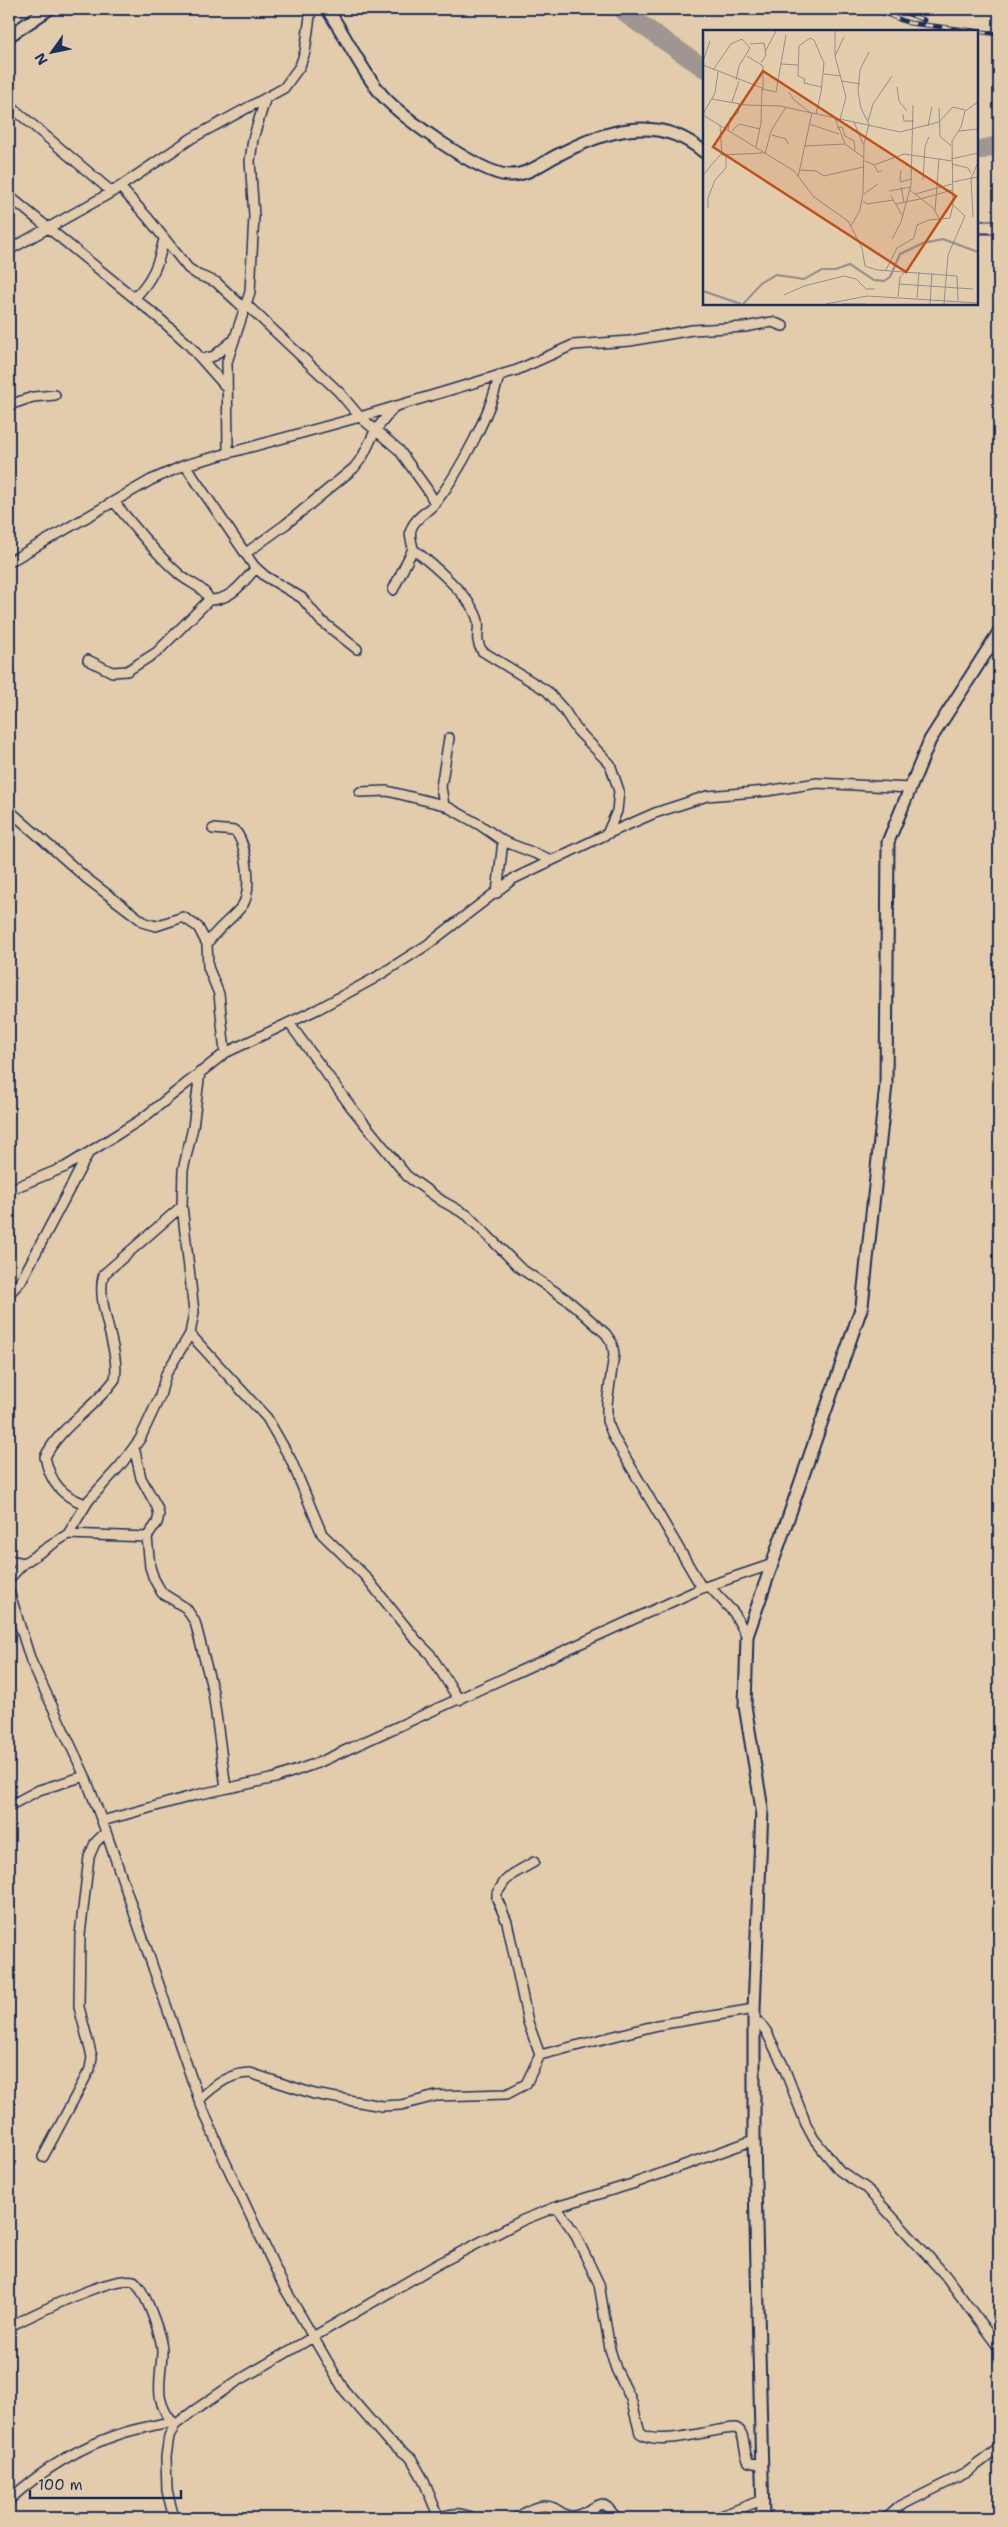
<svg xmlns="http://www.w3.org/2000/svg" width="1008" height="2527" viewBox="0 0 1008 2527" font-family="'Shantell Sans',sans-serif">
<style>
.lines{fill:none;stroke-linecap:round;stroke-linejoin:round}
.river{stroke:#9f9692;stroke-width:19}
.minor-casing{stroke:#1b2f5e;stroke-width:12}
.tertiary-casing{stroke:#1b2f5e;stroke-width:15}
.minor{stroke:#e3ccac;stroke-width:9}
.tertiary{stroke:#e3ccac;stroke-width:11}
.rail-casing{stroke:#1b2f5e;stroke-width:5}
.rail{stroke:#e3ccac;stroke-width:3;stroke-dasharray:9;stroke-linecap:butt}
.inset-river{fill:none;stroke:#9f9692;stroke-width:2.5}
.inset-road{fill:none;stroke:#938d8d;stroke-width:1}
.view{fill:#bf511c;fill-opacity:0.15;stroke:#bf511c;stroke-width:2.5}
.inset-edge{fill:none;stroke:#1b2f5e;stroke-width:2.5}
</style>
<rect width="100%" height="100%" fill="#e3ccac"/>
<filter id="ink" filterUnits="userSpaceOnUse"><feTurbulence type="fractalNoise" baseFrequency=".02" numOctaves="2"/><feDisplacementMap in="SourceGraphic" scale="10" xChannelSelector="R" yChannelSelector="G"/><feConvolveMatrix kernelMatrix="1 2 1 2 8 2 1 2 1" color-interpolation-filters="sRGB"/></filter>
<g filter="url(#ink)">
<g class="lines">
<!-- river -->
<path class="river" d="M622,9L630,17L704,68
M977,151L999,145"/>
<defs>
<path id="minor" d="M9,105L112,192
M120,187L148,218L188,268L198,275L216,282L245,309
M9,196L160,319L188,344L227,388
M9,250L112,192L192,138L284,88L300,66L305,52L311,9
M134,298C152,281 159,263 164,238
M247,305L339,392L360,417L399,450L427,489L435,503
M202,359L214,356L231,342
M9,405L33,397L55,395
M228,452L227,362L250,292L254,216L250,161L253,139L265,100
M185,465L254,566L265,576L302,598L320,620L357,649
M413,549C431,563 473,598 478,621C480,632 474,638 482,651L547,691L564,710L577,730L610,764L619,791L617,811L607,834
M246,553L286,524L354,468L363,456L375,431L395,406
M9,562L151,480L185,465L360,417L517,370L573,345L630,341L692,330L745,327L772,322L783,326
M393,590L413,549C412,541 408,534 412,527C417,516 429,511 436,502C459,473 492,411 499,375
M209,600C232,600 242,583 256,568
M88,660L112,672L127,671L157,652L209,600C206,588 189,583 180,575C155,553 135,527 114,502
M360,792L387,791L444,805L480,825L503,841L552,860
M444,805L441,787L449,738
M9,810L86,878L145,923L156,926L183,917L198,927L207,944L208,967L219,994L225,1053
M497,893L503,841
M207,944C216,929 231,920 242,906C253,892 247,843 235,831L213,829
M289,1023L351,1107L407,1176L442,1201L467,1215L520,1268L569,1301L606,1334L612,1343L614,1354L607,1404V1421L614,1438L702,1588
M9,1190L65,1167L88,1153L143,1118L225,1053L318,1009L375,978L427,945L513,879L607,834L655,813L707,796L767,791L817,783L910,788
M9,1294L21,1281L88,1154
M190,1334L267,1418L291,1460L322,1534L365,1576L417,1641L430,1654L459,1700
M134,1447L141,1478L157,1507L159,1515L157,1523L147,1537L150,1567L154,1579L162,1593L186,1608L195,1622L213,1692L226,1788
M86,1504C62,1497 50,1482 45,1457C61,1425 95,1408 115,1379C121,1350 94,1302 104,1274L182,1206
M68,1534L147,1537
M9,1560L24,1563
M9,1579L24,1563L68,1534L89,1500L120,1466L140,1439L160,1396L166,1374L190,1334L194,1312L182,1206L183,1170L193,1127L200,1072
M709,1586L734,1613L747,1636
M9,1591L31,1661L85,1776L106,1832L199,2100L223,2157L284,2287L344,2390L387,2440L411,2458L423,2479L439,2518
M9,1806L39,1790L85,1776
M102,1821L196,1795L275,1778L320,1762L702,1588L770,1565
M534,1862L513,1874L505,1881L497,1893V1899L507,1922L528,2022L540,2055
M754,2022L760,2023L766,2031L783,2065L806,2124L814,2139L840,2171L866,2188L945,2275L999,2348
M199,2100C212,2087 231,2073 250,2073L314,2094L382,2106L401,2105L436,2096L507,2094L526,2084L540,2055L658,2025L754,2009
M43,2157L90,2069L92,2057L79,2007L80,1935L89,1857L95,1843L106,1832
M556,2207L574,2232L599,2284L610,2349L616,2369L631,2399L640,2433C658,2448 713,2428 736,2428C747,2433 742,2452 749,2462L761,2465
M9,2326C35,2315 110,2275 134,2281C146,2292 162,2337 162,2352C161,2382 152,2400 175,2425
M9,2500C40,2472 79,2447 120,2434C136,2428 155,2426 172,2421
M174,2518L167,2491L166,2457L169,2436L175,2425L192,2412L236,2382L438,2264L523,2220L556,2207L632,2184L754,2140
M438,2518C451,2513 460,2512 472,2518
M517,2518C526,2511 541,2502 554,2508C560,2511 565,2517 572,2516C582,2516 591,2507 602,2504L607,2507L617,2518
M716,2518L762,2500
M886,2518L898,2507L966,2473L999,2448"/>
<path id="tertiary" d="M327,9C346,36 360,69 382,95C402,118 479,173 508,175C525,176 540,165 554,157C603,131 657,112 704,152
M9,36L49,9
M977,227H999
M763,2518L754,2140V2009L762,1809L745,1706L747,1636L862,1306L886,1085L888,842L930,740L999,632"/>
</defs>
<!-- minor casing -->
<use href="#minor" class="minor-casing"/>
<!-- tertiary casing -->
<use href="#tertiary" class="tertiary-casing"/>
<!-- minor -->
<use href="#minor" class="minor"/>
<!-- tertiary -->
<use href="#tertiary" class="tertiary"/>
<defs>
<path id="rail" d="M873,9L909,23L999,34
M896,9L924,20"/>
</defs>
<!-- rail casing -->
<use href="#rail" class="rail-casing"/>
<!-- rail -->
<use href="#rail" class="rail"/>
</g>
</g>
<!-- overview -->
<g transform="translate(703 30)">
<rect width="275" height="275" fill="#e3ccac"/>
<path class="inset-river" d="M0,261L38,274M40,274L59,254L74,245L101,249L119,239H133L147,234L171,250L181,251L187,247L197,224L220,213L240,209L275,222"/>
<path class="inset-road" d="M132,1V25M47,14L61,13L63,25L58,33M62,22L73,1M44,26L60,36V59M0,31L7,11M78,34L95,35M0,35L59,58L58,93L53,117M10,40L28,14L39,9L47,18L36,36L33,50M121,44L138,46M139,51L157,54M194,57L196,71L204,81M59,59L73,62L83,5M86,62L91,70L108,83M9,69L43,75L77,76L197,102L236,92L250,77L262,80M29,72L36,51M236,78L237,106L248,116M0,84L12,63L15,42M113,84L118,62L121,33L111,10L107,8L96,16L95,46L102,49L101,53L118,57M200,84L201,91H211M0,85L91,141L111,167L145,191L159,218L162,236L174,240L254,246L255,271M132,88L142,114L160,127M137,90L143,67L132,26L141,7M165,91L170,74L189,46M151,92L160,114M106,94L136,104M17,95L19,125L60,123M225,96L229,77M134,98L139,97L142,106L151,111L152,120M25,100L27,88L35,83L36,74M29,101L36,94L57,99M256,101L275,99M69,105L83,109L85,114M101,116L142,114M62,124L68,101L83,77M248,129L275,123M162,131L171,135L175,142L179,141M249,134L265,138L268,143M171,135L201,124L249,131M97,140L113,141L121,146L160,137M198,140L197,152L209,149M0,145L18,124M95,147L109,83M220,150L222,116L226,107M249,152L275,147M198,157L201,172M207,160L230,178L237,190M186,161L208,157M161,164L175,154M212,164L249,154M232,165L249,160M188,166L199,185M217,169L232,165M160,171L164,174L190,170M193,174L217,169M5,178V168L12,150L23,138V126M232,181L236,129M270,187L268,149L275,132M148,196L157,180L160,163L161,113L166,94L158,78L155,61L157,40L166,22M189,209L198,192L208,155L210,75M183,240L194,218L211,208L214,195L226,190L247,188L250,175M196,254L270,259M81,265L101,256L141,246L153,249L163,259H172M195,267L197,247L202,242M214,268L216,242M123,274L164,266L275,273M139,274H162M227,274L229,243M241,274L245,225L262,186L250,175L249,111L258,97L262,81L275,72"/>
<path class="view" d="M60,41L253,166L203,242L10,117Z"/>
<rect width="275" height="275" class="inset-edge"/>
</g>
<!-- margin -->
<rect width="1008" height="2527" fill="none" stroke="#e3ccac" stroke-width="30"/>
<rect x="15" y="15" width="978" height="2497" fill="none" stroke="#1b2f5e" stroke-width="2" filter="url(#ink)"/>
<!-- north arrow -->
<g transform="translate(52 52) rotate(237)" stroke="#e3ccac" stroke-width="4" paint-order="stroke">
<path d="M0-4L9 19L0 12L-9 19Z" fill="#1b2f5e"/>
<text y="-8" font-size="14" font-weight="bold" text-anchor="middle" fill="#1b2f5e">N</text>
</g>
<!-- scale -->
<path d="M30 2490v8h151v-8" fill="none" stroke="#1b2f5e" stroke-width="2.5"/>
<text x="38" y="2490" font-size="15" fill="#1b2f5e" stroke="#e3ccac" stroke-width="4" paint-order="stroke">100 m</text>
</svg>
